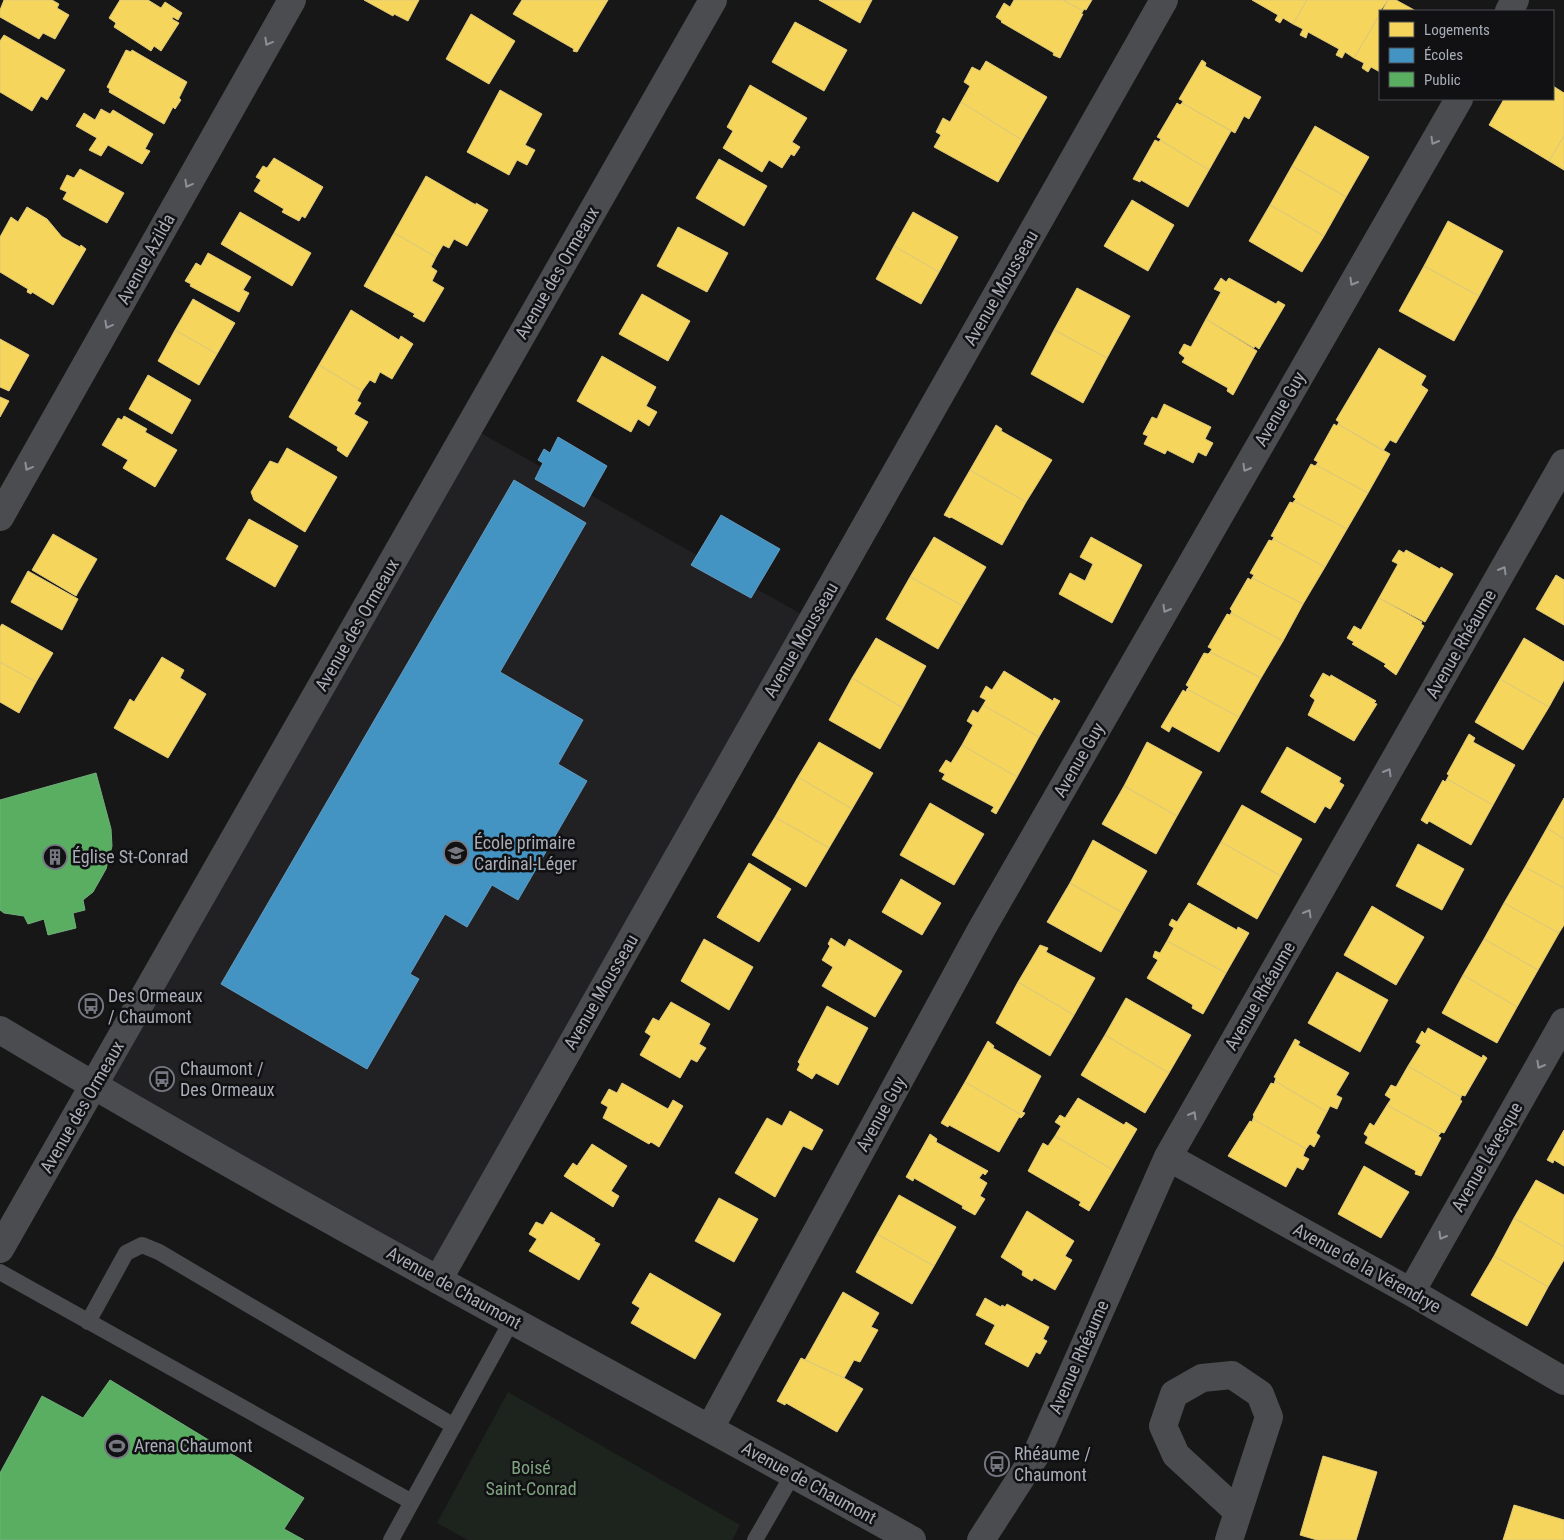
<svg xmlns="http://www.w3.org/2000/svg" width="1564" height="1540" viewBox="0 0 1564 1540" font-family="'Roboto Condensed',sans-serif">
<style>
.built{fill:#212123}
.green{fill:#1d241e}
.homes{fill:#f6d55c;stroke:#dfc978}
.schools{fill:#4393c3;stroke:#619bc0}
.public{fill:#5aae61;stroke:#71ae7b}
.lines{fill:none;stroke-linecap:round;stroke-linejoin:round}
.service{stroke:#4b4c50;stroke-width:16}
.minor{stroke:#4b4c50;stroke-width:28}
.tertiary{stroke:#4b4c50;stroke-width:28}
.oneway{stroke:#8c9099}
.labels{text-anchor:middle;stroke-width:5;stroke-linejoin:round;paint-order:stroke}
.street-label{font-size:18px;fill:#a8adb8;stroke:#111113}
.poi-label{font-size:18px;fill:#a8adb8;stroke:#111113;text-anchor:start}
.park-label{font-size:18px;fill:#7fa381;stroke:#111113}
</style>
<rect width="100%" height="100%" fill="#171717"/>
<!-- built -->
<path class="built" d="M472,428L810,619L430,1278L107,1087Z"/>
<!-- green -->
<path class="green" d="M508,1392L740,1525L732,1540H468L437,1523Z"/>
<!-- homes -->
<path class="homes" d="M4,0H52L59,4L57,8L69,15L55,39L43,33L39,39L0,17V10Z
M120,0H148L161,8L165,2L182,13L178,20L173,17L172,19L179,23L161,51L154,46L151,51L114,27L116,23L109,18Z
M364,0H419L408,21L394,14L393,16Z
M522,0H608L577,52L573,51L574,49L513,14Z
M819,0H872L860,23Z
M1014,0H1063L1083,11L1081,14H1083L1060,58L1053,55L1054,53L1001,22L1002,21L996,17L1004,3L1010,7Z
M1063,0H1092L1086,10L1084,9L1083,11Z
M1252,0H1307L1293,24L1283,18L1280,23L1275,20L1278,15Z
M1307,0H1388L1380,11V14L1354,58L1345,52L1342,58L1336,55L1339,49L1308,32L1306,38L1300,35L1303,29L1293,24Z
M1388,0H1396L1416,11H1382Z
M471,14L515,41L489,84L446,59Z
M1380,14V72L1371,67L1368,72L1362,68L1364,63L1354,58Z
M795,22L847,50L824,91L772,62Z
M4,35L65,70L47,100L41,96L32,111L0,92V41Z
M126,50L131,52L132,50L187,82L179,98L181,100L175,109L173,107L164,124L109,92L110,89L107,87Z
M1202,60L1206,63L1205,66L1261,97L1249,119L1244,116L1235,133L1182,103L1183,101L1179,99Z
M986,61L1047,97L1022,140L961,102L970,86L964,82L972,67L980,71Z
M750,85L807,118L792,142L800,147L794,156L791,154L782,168L769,160L762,172L723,148L733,131L727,127Z
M1553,86L1564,93V136L1549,161L1489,125L1504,99H1553Z
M500,90L542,114L525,145L535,150L527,165L517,160L509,175L467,152Z
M961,102L1022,140L998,182L934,147L941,135L936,132L943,118L950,122Z
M1177,103L1180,105L1182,103L1231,131L1209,170L1160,140L1161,139L1157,137Z
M101,109L110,114L113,110L153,134L145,149L150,151L142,164L108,145L101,156L89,150L97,138L76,126L84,113L95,120Z
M1315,126L1369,157L1346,197L1292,166Z
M1564,136V170L1549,161Z
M1155,140L1159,142L1160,140L1209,170L1188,207L1141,180L1140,182L1133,179Z
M274,158L323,187L305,218L302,216L299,221L282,212L284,209L254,191L261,180L256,177L263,166L267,168Z
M719,159L767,186L744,226L696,198Z
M1292,166L1346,197L1324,236L1270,205Z
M80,169L124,193L107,223L63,199L67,192L60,189L67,175L74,178Z
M426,176L476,205V203L488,210L467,246L454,239L449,248L443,245L436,257L394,233Z
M1132,200L1174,225L1148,271L1104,246Z
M1270,205L1324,236L1302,272L1249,241Z
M27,207L47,219L62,237L80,247L81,245L86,249L53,305L32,292L31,294L27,292L28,289L0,272V237L11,217L18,222Z
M240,212L311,253L292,286L221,244Z
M913,212L958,237L939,272L894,246Z
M1448,221L1503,251L1479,296L1424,266Z
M678,227L728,253L707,292L657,266Z
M394,233L436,257L431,267L437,271L432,281L444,288L424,322L413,316L415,314L364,286Z
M894,246L939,272L921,304L876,279Z
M208,253L251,277L243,290L249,293L239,312L190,286L191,284L185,281L196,263L201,266Z
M1424,266L1479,296L1454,341L1399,311Z
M1221,278L1226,282L1229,278L1276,304L1278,301L1285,305L1259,349L1255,346L1254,348L1206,319L1221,292L1214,289Z
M1077,288L1130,316L1107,358L1054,330Z
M642,294L690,321L668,361L619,334Z
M193,299L235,323L217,354L175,330Z
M351,310L399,340L401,336L413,344L392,379L380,372L375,383L370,380L362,391L319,365Z
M1206,319L1257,351L1233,395L1227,391L1228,388L1182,362L1185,358L1179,353L1184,344L1191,347Z
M175,330L217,354L199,385L158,361Z
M1054,330L1107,358L1083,403L1031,374Z
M0,339L29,355L9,391L0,387Z
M1379,348L1426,376L1421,385L1428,390L1396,443L1390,440L1383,451L1338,424L1339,422L1336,420Z
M602,356L656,387L646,406L657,412L649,426L638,419L631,432L577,401Z
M319,365L362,391L357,401L361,403L354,414L368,422L347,457L337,450L338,447L289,417Z
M148,375L191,400L172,434L129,409Z
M0,397L9,401L0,417Z
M1164,404L1211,427L1205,439L1213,443L1206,456L1198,452L1193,463L1167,450L1165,454L1144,444L1148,436L1143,434L1152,417L1157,419Z
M124,416L147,429L145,432L177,450L155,487L123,468L128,460L102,445L118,418L122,420Z
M1334,424L1337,426L1338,424L1390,454L1368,493L1316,465L1318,462L1314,460Z
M996,425L1002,429L1001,431L1052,460L1026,502L970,470Z
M287,448L337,477L305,532L254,500L251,492L270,461L278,464Z
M1311,464L1315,466L1316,465L1368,493L1347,529L1294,501L1296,499L1293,497Z
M970,470L1026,502L1002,545L951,517L950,518L944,515Z
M1294,501L1347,529L1325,567L1273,539L1274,537L1271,536L1290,502L1293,503Z
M249,519L298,546L275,587L226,559Z
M53,534L97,559L76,596L32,570Z
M934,537L986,567L963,606L910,577Z
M1091,537L1142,565L1112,623L1059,594L1070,573L1085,581L1093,564L1080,557Z
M1273,539L1325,567L1303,604L1252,578L1254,575L1250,573L1269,540L1272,541Z
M1399,550L1404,553L1406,550L1440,569L1441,567L1453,574L1425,622L1379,598L1398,564L1392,561Z
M28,571L78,599L62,630L11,602Z
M1556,575L1564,580V625L1536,609Z
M910,577L963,606L938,649L886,619Z
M1248,578L1251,580L1252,578L1303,604L1283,641L1231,613L1232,611L1230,609Z
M1379,598L1422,622L1421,624L1424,626L1396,675L1384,666L1386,664L1352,644L1354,642L1347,638L1354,626L1361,630Z
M1231,613L1283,641L1261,678L1210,652L1212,649L1208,647L1227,614L1230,615Z
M2,624L53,653L36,682L0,662V627Z
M876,638L926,666L903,708L852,678Z
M1524,638L1564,662V680L1549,707L1500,679Z
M1210,652L1261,678L1239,717L1187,689L1189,687L1186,685L1204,653L1208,654Z
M162,657L184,670L180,678L206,694L168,758L114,728L130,699L134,702Z
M0,662L36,682L19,713L0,702Z
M1004,671L1053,701L1054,698L1060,701L1039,737L983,705L986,700L980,697L986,686L992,690Z
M1323,673L1330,677L1331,675L1376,701L1374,703L1377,704L1354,741L1308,715L1315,700L1310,696Z
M852,678L903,708L880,749L829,720Z
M1500,679L1549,707L1523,750L1475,722Z
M1187,689L1239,717L1219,752L1172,726L1169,732L1161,727L1183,690L1186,692Z
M983,705L1039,737L1017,777L962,745L973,725L967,721L973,710L978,713Z
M1469,734L1475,738L1473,742L1515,765L1493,805L1447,779L1449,775L1447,774Z
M819,742L873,773L852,809L798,777Z
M1147,742L1202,772L1177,816L1124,786Z
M962,745L1017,777L996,814L991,811L994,807L942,779L945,774L939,771L946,760L951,763Z
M1287,747L1341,778L1339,782L1344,785L1330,809L1325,806L1315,823L1261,792Z
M798,777L852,809L829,848L775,817Z
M1447,779L1493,805L1471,845L1429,821L1427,824L1421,820L1443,780L1445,782Z
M1124,786L1177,816L1156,854L1102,824Z
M1564,798V839L1547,828Z
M930,803L984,834L954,885L900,855Z
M1242,805L1302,839L1281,876L1221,842Z
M775,817L829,848L806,887L752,855Z
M1547,828L1564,839V888L1525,867Z
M1093,840L1147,871L1123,913L1070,883Z
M1221,842L1281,876L1257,919L1197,884Z
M1418,844L1464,869L1442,910L1396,886Z
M749,863L791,889L759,942L717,917Z
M1525,867L1564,888V925L1559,933L1504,903Z
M901,879L941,903L922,935L882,912Z
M1070,883L1123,913L1101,952L1047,922Z
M1189,903L1237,930L1238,927L1249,933L1226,973L1167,941L1174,928L1169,925L1172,919L1177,922Z
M1504,903L1559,933L1538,970L1484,939Z
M1372,906L1424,937L1396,985L1344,955Z
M831,938L845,947L849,939L902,971L875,1017L822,986L833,967L822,960L830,946L828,944Z
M704,939L753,967L729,1010L681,981Z
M1484,939L1538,970L1517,1007L1463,975Z
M1167,941L1226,973L1203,1014L1192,1008L1193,1005L1147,978L1158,960L1153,957L1155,951L1160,953Z
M1040,945L1048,948L1046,952L1095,978L1074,1015L1018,982Z
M1337,972L1388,1000L1360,1052L1308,1023Z
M1463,975L1517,1007L1497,1043L1442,1013Z
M1018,982L1074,1015L1050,1056L996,1023Z
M1126,998L1191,1035L1169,1073L1105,1035Z
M671,1002L710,1024L699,1044L706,1048L697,1062L691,1059L680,1078L640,1055L651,1036L645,1032L653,1018L659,1021Z
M827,1006L868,1028L838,1085L816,1073L812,1079L797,1070L800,1064L798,1062Z
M1428,1028L1482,1058L1483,1055L1487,1058L1465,1096L1462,1095L1461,1097L1408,1066L1421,1045L1416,1042L1422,1031L1425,1034Z
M1105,1035L1169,1073L1145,1113L1081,1075Z
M1295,1039L1300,1042L1298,1045L1349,1073L1336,1095L1342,1098L1337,1109L1330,1106L1327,1112L1275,1081L1276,1078L1274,1077Z
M988,1041L994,1046L993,1048L1041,1076L1022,1112L1025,1113L1023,1116L965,1082Z
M1408,1066L1461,1097L1460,1100L1462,1101L1444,1133L1441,1132L1440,1134L1387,1105L1391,1099L1385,1095L1391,1085L1396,1087Z
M1275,1081L1327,1112L1316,1133L1320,1136L1314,1147L1310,1144L1306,1149L1253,1119L1254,1116L1253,1115L1271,1083L1274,1084Z
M965,1082L1023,1116L1021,1118L1019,1117L999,1152L949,1125L948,1127L941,1123Z
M622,1083L668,1109L673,1100L683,1106L659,1147L651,1142L649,1144L603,1118L608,1107L601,1103L609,1089L617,1093Z
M1078,1098L1124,1125L1126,1122L1137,1129L1113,1170L1055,1136L1061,1126L1055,1122L1060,1115L1065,1118Z
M1387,1105L1440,1134L1438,1136L1441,1138L1421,1176L1415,1174L1416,1171L1365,1143L1368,1137L1364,1134L1370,1123L1374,1126Z
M790,1111L823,1130L812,1150L803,1146L775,1197L735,1173L767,1118L782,1126Z
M1253,1119L1306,1149L1303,1156L1309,1159L1303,1170L1297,1167L1286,1187L1228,1156L1250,1121L1252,1122Z
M1564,1130V1166L1554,1160L1553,1163L1547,1160Z
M930,1134L937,1139L936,1142L988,1171L985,1175L983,1173L979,1178L987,1183L980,1196L985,1199L975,1215L962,1208L963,1206L914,1178L913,1181L906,1177Z
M1055,1136L1113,1170L1089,1211L1079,1205L1081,1202L1028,1171L1043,1143L1048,1146Z
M592,1144L627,1166L611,1191L619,1196L613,1207L564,1176L573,1163L577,1166Z
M1364,1166L1409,1192L1381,1238L1338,1214Z
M1536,1180L1564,1195V1247L1514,1218Z
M899,1195L956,1227L934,1266L877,1234Z
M719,1198L758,1219L734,1262L695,1241Z
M1027,1211L1074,1241L1065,1256L1072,1260L1055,1290L1034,1278L1032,1281L1022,1275L1023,1271L1001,1257Z
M551,1212L595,1239L594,1241L600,1244L579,1280L529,1251L537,1239L529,1234L536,1222L543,1225Z
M1514,1218L1564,1247V1260L1548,1287L1494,1256Z
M877,1234L934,1266L912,1304L856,1272Z
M1494,1256L1548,1287L1527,1326L1471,1295Z
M650,1273L721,1314L695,1359L631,1323L640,1308L632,1303Z
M843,1292L879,1313L871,1327L878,1330L860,1362L854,1360L844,1378L805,1360Z
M985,1298L1001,1307L1002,1305L1005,1307L1007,1304L1049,1327L1043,1339L1047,1341L1040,1354L1036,1352L1028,1367L985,1344L995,1325L976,1315Z
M801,1358L844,1378L863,1389L837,1432L786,1403L785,1405L777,1401Z
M1323,1456L1377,1472L1356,1540H1317L1300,1535Z
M1514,1505L1564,1520V1540H1503Z"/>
<!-- schools -->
<path class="schools" d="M558,437L607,466L584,507L535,479L543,463L538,460L544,449L550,453Z
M514,480L586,523L500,672L583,720L558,764L587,781L518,900L492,885L467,927L445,914L410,974L419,979L367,1069L221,984Z
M721,515L780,549L751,598L691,565Z"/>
<!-- public -->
<path class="public" d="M96,773L111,829L112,846L106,869L93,892L83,900L85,910L73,913L76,928L48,935L44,919L28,924L24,916L4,913L0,910V800Z
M110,1380L304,1498L284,1529L304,1540H0V1473L42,1396L83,1418Z"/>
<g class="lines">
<!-- service -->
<path class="service" d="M0,1272L412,1502
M88,1322L126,1253L142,1245L159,1252L454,1426
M391,1540L512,1320
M755,1540L793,1474"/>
<!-- minor -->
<path class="minor" d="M1509,11L1515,0
M0,517L292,0
M0,1030C299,1209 608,1371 912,1540
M1168,1157L1411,1292L1564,1381
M438,1280L1164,0
M1411,1292L1564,1022
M710,1428L981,930L1459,99
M981,1540L1037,1453L1168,1157L1564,463
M1229,1540L1269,1417L1260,1394L1232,1375L1202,1378L1174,1394L1163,1426L1176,1455L1238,1512"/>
<!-- tertiary -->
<path class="tertiary" d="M0,1249L713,0"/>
</g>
<!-- one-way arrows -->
<defs><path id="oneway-chevron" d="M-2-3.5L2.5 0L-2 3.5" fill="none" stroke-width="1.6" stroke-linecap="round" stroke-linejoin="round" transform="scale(1.25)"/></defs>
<g class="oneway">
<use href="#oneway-chevron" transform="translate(268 42) rotate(119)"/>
<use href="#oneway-chevron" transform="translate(1434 141) rotate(120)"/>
<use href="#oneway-chevron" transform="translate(188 184) rotate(119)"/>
<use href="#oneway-chevron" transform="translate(1353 282) rotate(120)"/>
<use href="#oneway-chevron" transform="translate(108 325) rotate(119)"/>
<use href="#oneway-chevron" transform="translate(28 467) rotate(119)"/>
<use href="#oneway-chevron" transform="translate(1246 468) rotate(120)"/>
<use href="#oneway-chevron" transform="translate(1503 570) rotate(-60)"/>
<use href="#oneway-chevron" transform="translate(1166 609) rotate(120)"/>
<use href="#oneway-chevron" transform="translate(1388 772) rotate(-60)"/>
<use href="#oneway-chevron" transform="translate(1308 913) rotate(-60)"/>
<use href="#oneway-chevron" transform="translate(1540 1065) rotate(120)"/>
<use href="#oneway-chevron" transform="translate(1193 1115) rotate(-60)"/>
<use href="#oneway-chevron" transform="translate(1442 1236) rotate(120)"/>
</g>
<!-- icons -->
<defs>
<symbol id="school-ring" viewBox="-11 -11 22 22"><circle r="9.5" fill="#111113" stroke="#757880" stroke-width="1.5"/><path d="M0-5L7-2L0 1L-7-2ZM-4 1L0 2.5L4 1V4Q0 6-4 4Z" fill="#757880"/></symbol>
<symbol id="building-ring" viewBox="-11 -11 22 22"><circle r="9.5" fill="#111113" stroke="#757880" stroke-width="1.5"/><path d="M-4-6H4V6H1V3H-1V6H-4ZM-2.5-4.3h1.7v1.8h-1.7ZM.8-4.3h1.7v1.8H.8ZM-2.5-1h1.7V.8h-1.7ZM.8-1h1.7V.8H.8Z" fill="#757880"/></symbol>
<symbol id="bus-ring" viewBox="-11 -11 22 22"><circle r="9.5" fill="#111113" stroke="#757880" stroke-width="1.5"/><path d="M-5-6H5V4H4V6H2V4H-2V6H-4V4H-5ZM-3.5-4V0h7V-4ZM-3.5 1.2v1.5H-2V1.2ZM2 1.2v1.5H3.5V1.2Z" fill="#757880"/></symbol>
<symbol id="stadium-ring" viewBox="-11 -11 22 22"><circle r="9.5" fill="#111113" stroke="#757880" stroke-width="1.5"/><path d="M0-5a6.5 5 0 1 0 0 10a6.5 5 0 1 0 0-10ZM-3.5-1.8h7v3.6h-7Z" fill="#757880"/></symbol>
</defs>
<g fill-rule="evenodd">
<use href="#school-ring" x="442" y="839" width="28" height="28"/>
<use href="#building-ring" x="41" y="843" width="28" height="28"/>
<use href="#bus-ring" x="77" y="992" width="28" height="28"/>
<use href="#bus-ring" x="148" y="1065" width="28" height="28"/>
<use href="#stadium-ring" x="103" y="1432" width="28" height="28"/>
<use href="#bus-ring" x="983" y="1450" width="28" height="28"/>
</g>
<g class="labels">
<!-- street labels -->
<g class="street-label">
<text transform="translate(146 259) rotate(-61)" y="6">Avenue Azilda</text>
<text transform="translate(557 273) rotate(-60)" y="6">Avenue des Ormeaux</text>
<text transform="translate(1001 288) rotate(-60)" y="6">Avenue Mousseau</text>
<text transform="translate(1280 409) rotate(-60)" y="6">Avenue Guy</text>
<text transform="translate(357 625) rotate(-60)" y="6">Avenue des Ormeaux</text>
<text transform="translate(801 640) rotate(-60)" y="6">Avenue Mousseau</text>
<text transform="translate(1461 644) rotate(-60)" y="6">Avenue Rhéaume</text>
<text transform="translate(1079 760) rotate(-60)" y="6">Avenue Guy</text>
<text transform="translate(601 992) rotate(-60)" y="6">Avenue Mousseau</text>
<text transform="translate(1260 996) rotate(-60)" y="6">Avenue Rhéaume</text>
<text transform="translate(82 1107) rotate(-60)" y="6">Avenue des Ormeaux</text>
<text transform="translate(881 1114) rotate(-61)" y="6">Avenue Guy</text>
<text transform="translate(1487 1157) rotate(-60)" y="6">Avenue Lévesque</text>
<text transform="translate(1367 1268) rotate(29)" y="6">Avenue de la Vérendrye</text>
<text transform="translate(454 1288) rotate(29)" y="6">Avenue de Chaumont</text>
<text transform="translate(1079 1357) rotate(-66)" y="6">Avenue Rhéaume</text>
<text transform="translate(809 1483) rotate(29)" y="6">Avenue de Chaumont</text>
</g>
<!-- poi labels -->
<g class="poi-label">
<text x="474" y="849">École primaire<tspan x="474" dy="21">Cardinal-Léger</tspan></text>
<text x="72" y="863">Église St-Conrad</text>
<text x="108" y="1002">Des Ormeaux<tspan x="108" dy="21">/ Chaumont</tspan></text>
<text x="180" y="1075">Chaumont /<tspan x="180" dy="21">Des Ormeaux</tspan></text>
<text x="134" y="1452">Arena Chaumont</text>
<text x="1014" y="1460">Rhéaume /<tspan x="1014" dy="21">Chaumont</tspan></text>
</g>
<!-- park labels -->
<g class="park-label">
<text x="531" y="1474">Boisé<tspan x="531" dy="21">Saint-Conrad</tspan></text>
</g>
</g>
<!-- legend -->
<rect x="1379" y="10" width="175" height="90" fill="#111113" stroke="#4d4f55"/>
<rect x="1389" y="22" width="25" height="15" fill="#f6d55c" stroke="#4d4f55"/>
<text x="1424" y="35" font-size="15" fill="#a8adb8">Logements</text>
<rect x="1389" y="48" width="25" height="15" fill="#4393c3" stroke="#4d4f55"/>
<text x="1424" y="60" font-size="15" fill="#a8adb8">Écoles</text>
<rect x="1389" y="72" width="25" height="15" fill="#5aae61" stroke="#4d4f55"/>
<text x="1424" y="85" font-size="15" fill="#a8adb8">Public</text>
</svg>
